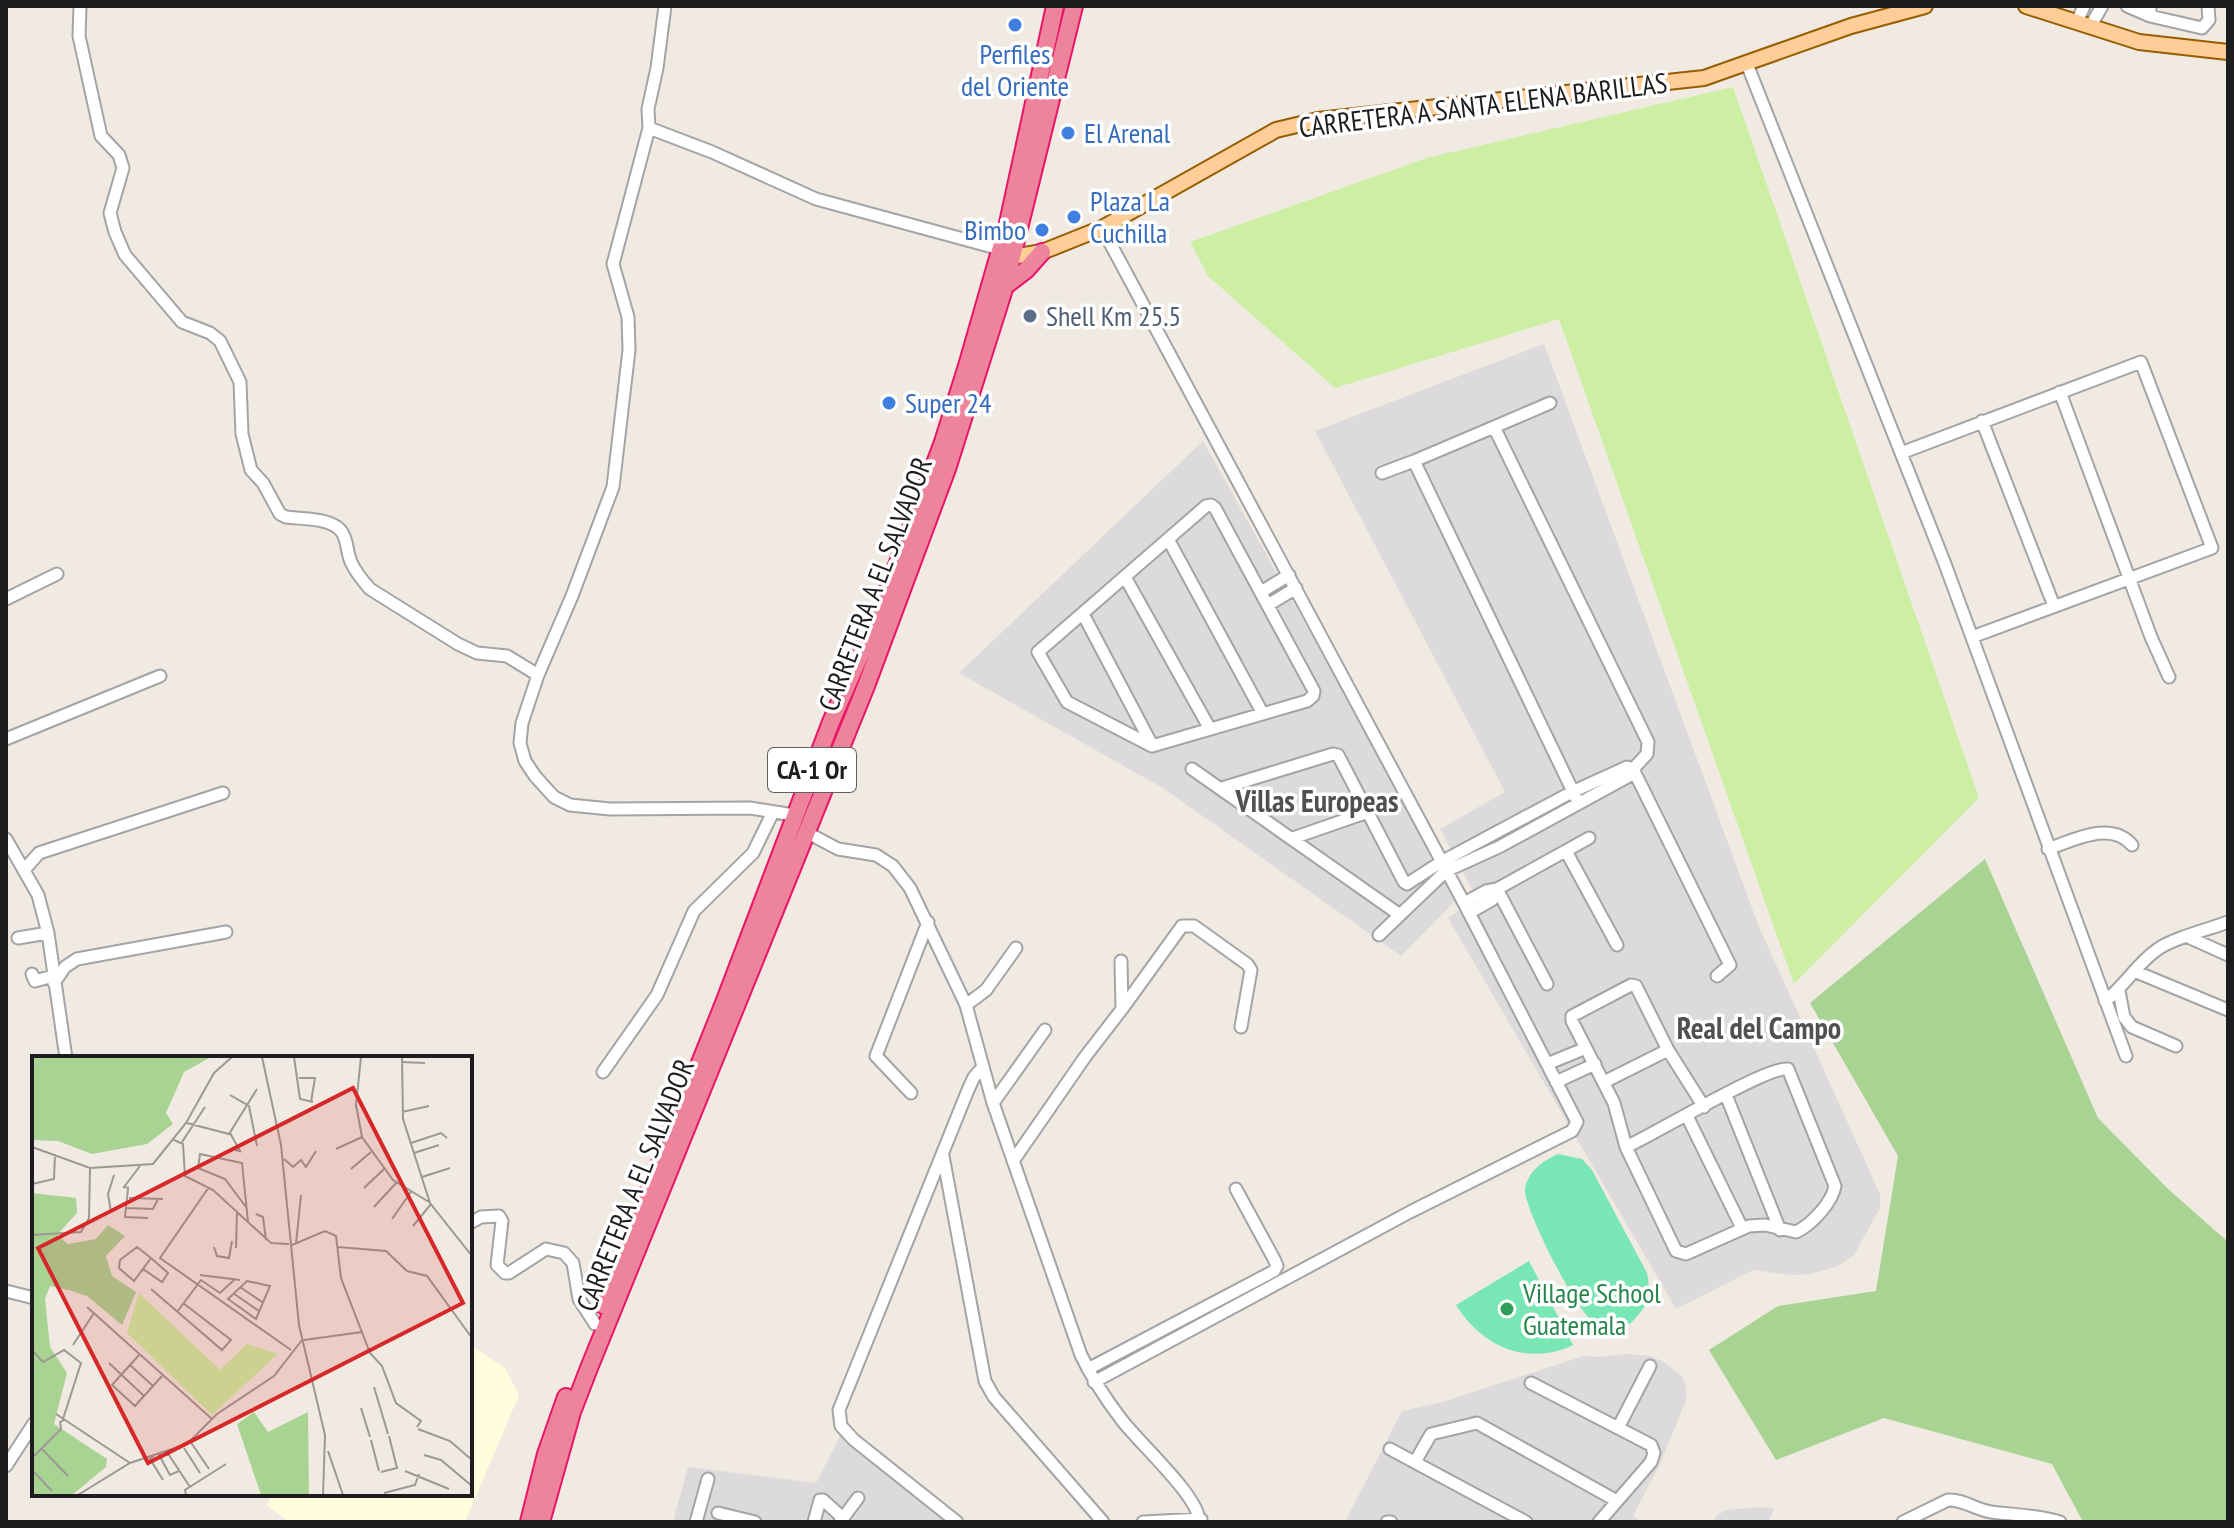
<svg xmlns="http://www.w3.org/2000/svg" width="2234" height="1528" viewBox="0 0 2234 1528" font-family="'PT Sans Narrow',sans-serif">
<style>
.residential{fill:#dcdada}
.education{fill:#fffddc}
.grass{fill:#ccefa3}
.forest{fill:#a9d393}
.pitch{fill:#79e6b6}
.lines{fill:none;stroke-linecap:round;stroke-linejoin:round}
.minor-casing{stroke:#a4a4a4;stroke-width:15}
.major-casing{stroke:#975d00;stroke-width:18}
.highway-casing{stroke:#e81568;stroke-width:20}
.minor{stroke:#fff;stroke-width:11}
.major{stroke:#ffcd98;stroke-width:14}
.highway{stroke:#ee839c;stroke-width:16}
.shop-dot{fill:#3f7fe0;stroke:#fff;stroke-width:3}
.service-dot{fill:#5c6f8a;stroke:#fff;stroke-width:3}
.leisure-dot{fill:#2e9e5b;stroke:#fff;stroke-width:3}
.labels{text-anchor:middle;stroke-width:7;stroke-linejoin:round;paint-order:stroke}
.shield{fill:#fff;stroke:#616161;stroke-width:2}
.shield-label{font-size:26px;font-weight:bold;fill:#1d1d1d}
.shop-label{font-size:28px;fill:#366cbe;stroke:#fff;text-anchor:start}
.street-label{font-size:28px;fill:#1d1d1d;stroke:#fff}
.service-label{font-size:28px;fill:#4e5e75;stroke:#fff;text-anchor:start}
.leisure-label{font-size:28px;fill:#27864d;stroke:#fff;text-anchor:start}
.neighbourhood-label{font-size:30px;font-weight:bold;fill:#505050;stroke:#fff}
.inset-road{fill:none;stroke:#9c9893;stroke-width:2}
.view{fill:#d62828;fill-opacity:0.15;stroke:#d62828;stroke-width:4}
.inset-edge{fill:none;stroke:#1d1d1d;stroke-width:4}
</style>
<rect width="100%" height="100%" fill="#f0eae2"/>
<!-- residential -->
<path class="residential" d="M1544,344L1759,927L1880,1194V1208L1854,1255L1838,1266L1811,1274L1791,1275L1753,1270L1676,1309L1448,918L1477,898L1440,829L1505,792L1315,431Z
M1203,441L1458,898L1401,956L1163,788L959,673Z
M1625,1354L1649,1356L1662,1361L1682,1376L1686,1388V1400L1661,1462L1633,1516L1641,1522H1345L1402,1411L1443,1402L1583,1356L1599,1357Z
M842,1432L952,1522H673L688,1467L816,1483Z
M1761,1507L1774,1509L1768,1522H1713L1716,1516L1726,1510Z"/>
<!-- education -->
<path class="education" d="M470,1345L505,1368L519,1395L465,1522H289L267,1505L272,1494H470Z"/>
<!-- grass -->
<path class="grass" d="M1733,87L1979,798L1794,984L1559,319L1335,388L1208,276L1190,242L1427,158Z"/>
<!-- forest -->
<path class="forest" d="M1985,859L2098,1118L2167,1188L2228,1242V1522H2083L2052,1464L1884,1418L1776,1460L1709,1350L1778,1306L1876,1291L1898,1156L1810,1003Z"/>
<!-- pitch -->
<path class="pitch" d="M1558,1154L1582,1159L1592,1170L1647,1273C1652,1299 1648,1305 1630,1324C1617,1326 1605,1327 1593,1321C1577,1313 1523,1207 1525,1189C1528,1171 1543,1161 1558,1154Z
M1529,1261L1573,1345C1526,1367 1482,1346 1456,1305Z"/>
<g class="lines">
<defs>
<path id="minor" d="M80,6L79,36L101,136L119,155L123,168L110,213L115,232L125,255L182,322L210,333L220,341L240,382L242,434L251,470L263,483L280,514L286,517C301,519 324,518 337,527C348,535 346,551 351,562C356,573 362,580 370,589L458,644L477,653L507,656L538,675
M665,6L657,68L648,109L649,128L613,264L628,317L629,350L613,487L572,596L538,675L522,723L520,743L525,761L535,776L554,797L570,805L610,809L750,808L794,815
M2127,6L2150,16V6
M2150,16L2202,28L2209,20L2208,6
M2077,22L2084,6
M2090,27L2102,6
M1747,64L1945,564L2126,1056
M649,128L712,152L816,199L1000,249
M2060,392L2151,637L2169,677
M1982,421L2054,606
M1494,427L1550,403
M1901,453L2141,362L2212,548L1972,637
M1382,473L1414,461
M1211,505L1215,508L1314,691L1313,696L1307,701L1152,746L1067,702L1038,652L1206,506Z
M1168,539L1263,714
M1125,577L1210,729
M1261,592L1289,575
M6,599L57,574
M1268,605L1296,588
M1083,614L1152,745
M6,739L160,676
M1192,769L1400,915
M1633,769L1730,965L1717,976
M1222,788L1333,754L1338,755L1404,882L1407,884L1441,862L1572,792L1627,767L1633,769
M806,832L838,849L876,855L893,866L910,888L966,1005L993,1103L1081,1355C1092,1378 1105,1398 1121,1419C1137,1441 1201,1498 1199,1522
M1293,838L1368,812
M6,839L38,895L48,933L66,1058
M2048,849C2074,840 2111,820 2132,845
M1566,851L1617,945
M24,870L39,853L223,793
M1497,889L1547,984
M1464,903L1486,891L1497,889L1589,838
M1469,913L1492,900L1497,889
M1379,935L1446,871L1499,847L1631,775L1633,769L1647,754L1648,742L1494,427L1414,461L1578,802
M2188,937L2228,955
M18,938L48,933
M2134,971L2228,1010
M32,974L35,981L53,976
M54,983L65,967L77,959L226,932
M2119,991L2124,1017L2132,1027L2176,1046
M2105,1001C2125,986 2137,963 2158,949C2173,938 2210,929 2228,922
M966,1005L986,990L1016,948
M1122,1009L1182,926H1194L1247,964L1251,970L1241,1027
M1547,1064L1586,1048
M603,1072L657,995L694,911L753,853L773,812
M1556,1082L1595,1064
M1604,1082L1668,1050
M911,1093L876,1056L928,922
M1726,1095L1780,1230
M993,1103L1045,1030
M1687,1116L1742,1228
M1626,1147C1653,1135 1769,1065 1788,1069L1835,1186C1832,1203 1811,1225 1796,1232L1765,1225L1749,1226L1686,1254L1676,1251L1626,1147L1614,1103L1572,1021V1016L1631,985L1636,986L1668,1050L1704,1107
M943,1156L985,1381L994,1397L1103,1522
M1013,1161L1085,1057L1122,1009L1121,961
M470,1223L481,1217L499,1216L502,1221L497,1265L505,1273H509L546,1249L564,1253L573,1263L579,1299L595,1324
M6,1291L34,1298
M1088,1369L1274,1271L1277,1266L1274,1259L1236,1189
M1094,1382L1410,1212L1572,1131L1577,1122L1464,903L1102,228
M1531,1383L1651,1445L1654,1453L1651,1462L1599,1522
M1618,1428L1650,1366
M1390,1449L1526,1522
M1415,1462L1431,1434L1477,1423L1617,1501
M6,1466L34,1423
M718,1513L755,1522
M696,1522L708,1479
M814,1522L820,1500H823L843,1518
M840,1522L858,1498
M957,1522L854,1440L841,1426L839,1410L968,1090L974,1077L983,1067
M1143,1522L1201,1519
M1387,1522H1391
M1903,1522L1948,1500C1963,1499 1976,1510 1991,1512C2015,1515 2037,1515 2060,1522"/>
<path id="major" d="M2026,6L2139,42L2228,52
M1012,257L1042,252L1102,228L1276,130L1318,120L1704,78L1851,26L1925,6"/>
<path id="highway" d="M1005,286L1026,270L1042,252
M603,1305L724,1003L831,722L883,603L943,442L967,366L1008,223L1055,6
M529,1522L546,1454L566,1397
M541,1522L572,1412L589,1368L866,686L947,469L1004,289L1074,6"/>
</defs>
<!-- minor casing -->
<use href="#minor" class="minor-casing"/>
<!-- major casing -->
<use href="#major" class="major-casing"/>
<!-- highway casing -->
<use href="#highway" class="highway-casing"/>
<!-- minor -->
<use href="#minor" class="minor"/>
<!-- major -->
<use href="#major" class="major"/>
<!-- highway -->
<use href="#highway" class="highway"/>
</g>
<!-- markers -->
<g class="shop-dot">
<circle cx="1015" cy="25" r="8"/>
<circle cx="1068" cy="133" r="8"/>
<circle cx="1074" cy="217" r="8"/>
<circle cx="1042" cy="230" r="8"/>
<circle cx="889" cy="403" r="8"/>
</g>
<circle class="service-dot" cx="1030" cy="316" r="8"/>
<circle class="leisure-dot" cx="1507" cy="1309" r="8"/>
<g class="labels">
<!-- shield labels -->
<rect class="shield" x="768" y="748" width="88" height="44" rx="6"/>
<g class="shield-label">
<text x="812" y="779">CA-1 Or</text>
</g>
<!-- shop labels -->
<g class="shop-label">
<text x="1015" y="64" text-anchor="middle">Perfiles<tspan x="1015" dy="32">del Oriente</tspan></text>
<text x="1084" y="143">El Arenal</text>
<text x="1090" y="211">Plaza La<tspan x="1090" dy="32">Cuchilla</tspan></text>
<text x="1026" y="240" text-anchor="end">Bimbo</text>
<text x="905" y="413">Super 24</text>
</g>
<!-- street labels -->
<g class="street-label">
<text transform="translate(1483 105) rotate(-7)" y="10">CARRETERA A SANTA ELENA BARILLAS</text>
<text transform="translate(875 584) rotate(-69)" y="10">CARRETERA A EL SALVADOR</text>
<text transform="translate(635 1185) rotate(-68)" y="10">CARRETERA A EL SALVADOR</text>
</g>
<!-- service labels -->
<g class="service-label">
<text x="1046" y="326">Shell Km 25.5</text>
</g>
<!-- leisure labels -->
<g class="leisure-label">
<text x="1523" y="1303">Village School<tspan x="1523" dy="32">Guatemala</tspan></text>
</g>
<!-- neighbourhood labels -->
<g class="neighbourhood-label">
<text x="1317" y="812">Villas Europeas</text>
<text x="1759" y="1039">Real del Campo</text>
</g>
</g>
<!-- overview -->
<g transform="translate(32 1056)">
<rect width="440" height="440" fill="#f0eae2"/>
<path d="M107,237L188,314L215,288L246,298L180,359L95,277Z" fill="#ccefa3"/>
<path d="M0,1H179L152,16L134,57L141,68L115,88L60,98L26,85L0,84ZM0,137L44,142L45,157L25,179L36,188L64,183L76,169L93,180L74,200L80,220L104,236L90,269L55,240L40,235L18,230L13,243L18,291L35,317L22,368L75,403L74,411L40,439H0ZM222,356L236,376L276,356L277,439H229L205,368Z" fill="#a9d393"/>
<path class="inset-road" d="M230,1L249,89L267,269L293,379L291,439M262,1L268,43L281,46M329,1L324,49L330,81L361,124L397,146M370,1L371,63L398,147L440,200M369,6L393,7M267,22H283L279,46M198,39L217,50L225,90M370,56L397,50M155,67L197,78L225,33M198,77L208,95L203,94M142,84L151,88L153,120L181,134L239,187L257,188M150,86L173,51M379,87L409,77L415,82M0,91L58,112L121,108L154,67L182,17L200,1M304,93L330,81M382,97L407,89M252,103L261,111L269,104L274,111L284,95M166,112L168,98L210,107L216,166M166,112L193,123L214,151M319,113L339,96M390,121L418,112M0,128L22,123L23,98M177,131L128,202L259,294M97,132L92,131L108,110M332,132L352,113M96,133L93,161L116,162M97,142L131,143M342,151L365,126M95,152L121,153L126,143M79,156L76,138L82,119M224,158L231,161L234,184M360,163L379,136M381,170L399,148M0,179L49,176L57,162L58,112M264,188L269,139M260,189L293,175L304,180L309,222L338,297L350,310L364,347L389,365L385,371M182,191L185,200L197,202L200,185M306,191L354,195L375,215L395,220L440,282M204,192L205,156M111,213L130,226L136,217L119,202L105,191L88,204L87,212L102,225L119,202M168,219L208,224M215,225L238,230L224,263L196,243ZM208,231L230,246M119,233L190,294L199,284L151,247M201,237L227,255M55,251L180,363M145,256L169,224L188,237L202,224M272,284L330,276M41,289L62,257M0,294L11,306L32,294L49,307L30,366M107,299L80,329L103,350L130,320M77,307L112,340M98,309L121,330M342,331L356,378M329,352L338,381M24,358L98,407M386,373L418,385L440,404M339,384L347,415M158,385L177,413M152,392L168,417M10,393L36,420M296,395L311,439M392,399L409,404L440,430M122,400L118,403L131,424M0,402L29,373L28,365M0,414L20,435M147,415L138,419L127,399H137L158,431M373,415L417,433M349,416L365,412L357,380M352,437L383,429L387,418M46,439L98,407L155,388L185,358L242,320L270,284M154,439L153,434L194,408"/>
<path class="view" d="M321,32L431,247L116,407L6,192Z"/>
<rect width="440" height="440" class="inset-edge"/>
</g>
<!-- border -->
<rect width="2234" height="1528" fill="none" stroke="#1d1d1d" stroke-width="16"/>
</svg>
